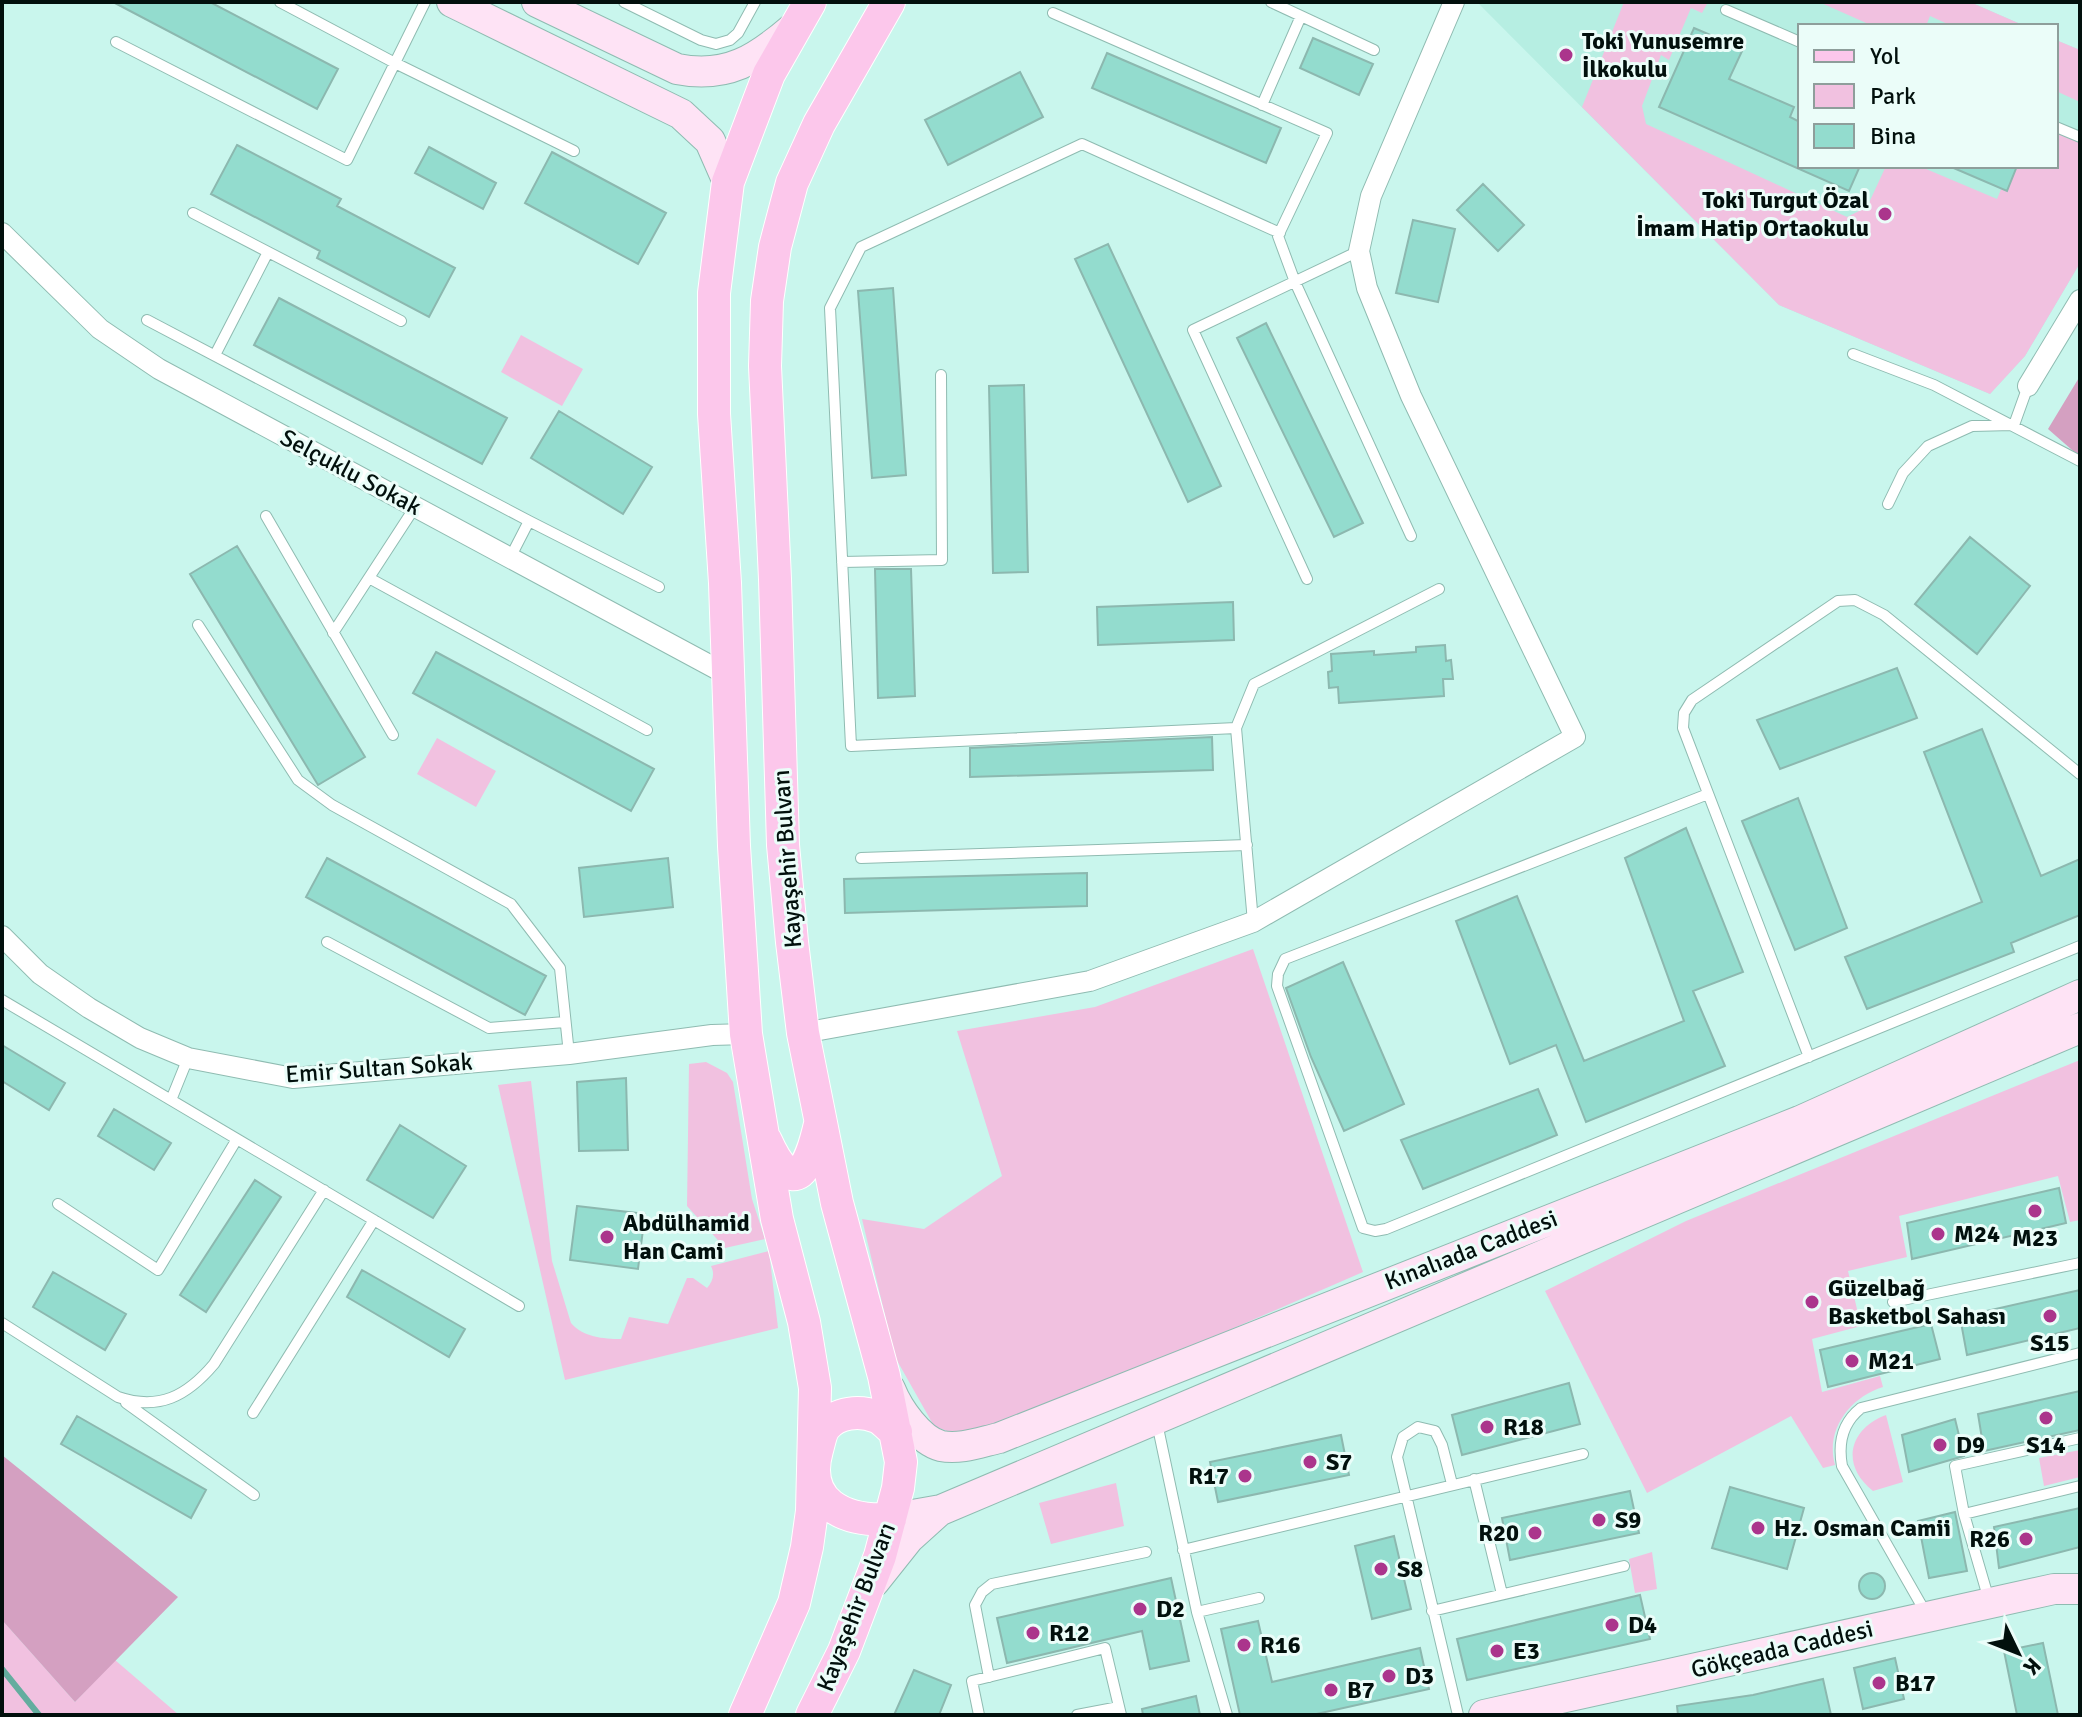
<svg xmlns="http://www.w3.org/2000/svg" width="2082" height="1717" viewBox="0 0 2082 1717" font-family="Signika,sans-serif">
<style>
.built{fill:#b6eee2}
.green{fill:#f1c1e0}
.forest{fill:#d4a0c1}
.lines{fill:none;stroke-linecap:round;stroke-linejoin:round}
.stream{stroke:#64ad9f;stroke-width:6}
.building{fill:#93dcce;stroke:#8cb8af;stroke-width:2}
.lane-casing{stroke:#8fbbb1;stroke-width:12}
.street-casing{stroke:#8fbbb1;stroke-width:22}
.secondary-casing{stroke:#8fbbb1;stroke-width:32}
.primary-casing{stroke:#fff;stroke-width:34}
.lane{stroke:#fff;stroke-width:10}
.street{stroke:#fff;stroke-width:20}
.secondary{stroke:#fee3f5;stroke-width:30}
.primary{stroke:#fcc7eb;stroke-width:32}
.poi-dot{fill:#ab358c;stroke:#ebfdf9;stroke-width:3}
.labels{text-anchor:middle;stroke-width:6;stroke-linejoin:round;paint-order:stroke}
.poi-label{font-size:24px;font-weight:bold;fill:#02100d;stroke:#ebfdf9;text-anchor:start}
.street-label{font-size:24px;fill:#02100d;stroke:#ebfdf9}
</style>
<rect width="100%" height="100%" fill="#c9f6ed"/>
<!-- built -->
<path class="built" d="M1477,2H1970L2025,26H1800V166H2056V40L2080,50V263L2025,356L1990,394L1779,305Z"/>
<!-- green -->
<path class="green" d="M1624,2H1708L1702,13L1691,8L1669,60L1661,55L1642,106L1646,124L1847,217L1867,207L1886,166H1919L1997,199L2011,166H2056V127L2080,137V263L2025,356L1990,394L1779,305L1582,107Z
M1819,2H1970L2025,26H1952L1930,16L1926,26H1873Z
M2056,40L2080,50V102L2056,91Z
M521,335L583,369L562,406L501,372Z
M437,738L496,771L476,807L417,774Z
M1253,949L1363,1272L1059,1404L960,1436L934,1426L895,1357L862,1219L924,1229L1002,1176L957,1031L1095,1007Z
M2080,1060V1220L2070,1222L2058,1176L1899,1216L1907,1257L1848,1271L1861,1326L1812,1339L1822,1392L1880,1376L1883,1387C1850,1397 1825,1430 1835,1465L1823,1468L1791,1416L1647,1493L1545,1291L1686,1221Z
M706,1062L727,1073L733,1082L752,1199L765,1239L725,1248L687,1206L689,1064Z
M531,1081L552,1261L571,1323C583,1337 603,1339 621,1339L629,1317L668,1324L687,1278H693L707,1288C713,1281 715,1274 711,1266L769,1251L778,1328L565,1380L498,1085Z
M1886,1415L1903,1482L1873,1491C1840,1465 1849,1429 1886,1415Z
M2080,1450V1477L2044,1486L2039,1458Z
M1116,1483L1124,1526L1051,1544L1039,1503Z
M1652,1552L1657,1589L1635,1593L1629,1559Z
M2,1620L75,1702L115,1660L179,1715H2Z"/>
<!-- forest -->
<path class="forest" d="M2080,376V457L2048,429Z
M2,1455L178,1597L75,1702L2,1620Z"/>
<g class="lines">
<!-- stream -->
<path class="stream" d="M2,1669L39,1715"/>
</g>
<!-- building -->
<path class="building" d="M113,2H210L338,69L317,109Z
M1694,28L1743,49L1729,79L1794,107L1790,117L1800,122V166H1860L1849,191L1659,107Z
M1313,38L1373,64L1359,95L1300,68Z
M1107,53L1281,128L1266,163L1092,88Z
M1020,72L1043,117L948,165L925,120Z
M237,145L341,199L337,206L455,268L429,317L317,258L320,251L211,194Z
M429,147L496,183L483,209L415,173Z
M552,152L666,213L638,264L525,203Z
M1949,166H2017L2007,191Z
M1483,184L1524,225L1498,251L1457,210Z
M1413,220L1455,229L1438,302L1396,293Z
M1108,244L1221,486L1188,502L1075,259Z
M893,288L906,475L872,478L858,291Z
M279,298L507,418L482,464L254,345Z
M1266,323L1363,523L1334,537L1237,338Z
M1024,385L1028,572L993,573L989,386Z
M559,411L652,467L623,514L531,458Z
M1970,537L2030,586L1977,654L1915,604Z
M237,546L365,757L318,785L190,574Z
M875,569H911L915,696L878,698Z
M1233,602L1234,640L1098,645L1097,607Z
M1445,645L1446,661L1451,660L1453,679H1443L1444,696L1339,703L1338,687L1329,688L1328,672L1332,671L1331,654L1374,651V655L1416,652V647Z
M436,652L654,769L631,811L413,693Z
M1897,668L1917,718L1780,769L1757,720Z
M1982,729L2041,876L2080,859V915L2011,943L2014,952L1867,1009L1845,957L1982,902L1924,752Z
M1212,737L1213,770L970,777V748Z
M1798,798L1847,928L1795,950L1742,821Z
M1686,828L1743,972L1693,991L1725,1066L1586,1122L1556,1045L1510,1064L1456,921L1517,896L1584,1061L1684,1021L1625,858Z
M327,858L546,976L525,1015L306,897Z
M668,858L673,907L584,917L579,868Z
M1087,873V906L845,913L844,879Z
M1343,962L1404,1104L1344,1131L1311,1057L1286,988Z
M2,1045L65,1083L49,1110L2,1081Z
M626,1078L628,1150L579,1151L577,1082Z
M1538,1089L1557,1135L1423,1189L1401,1140Z
M114,1109L171,1143L154,1170L98,1136Z
M400,1125L466,1166L433,1218L367,1180Z
M255,1180L281,1197L206,1312L180,1295Z
M2059,1188L2066,1223L1912,1259L1907,1223Z
M577,1206L645,1214L638,1269L570,1260Z
M362,1270L465,1329L449,1357L347,1297Z
M53,1272L126,1314L105,1350L33,1307Z
M2080,1290V1328L1967,1355L1960,1317Z
M1931,1324L1940,1359L1828,1387L1820,1350Z
M1569,1383L1580,1424L1462,1455L1452,1415Z
M2080,1391V1430L1984,1451L1978,1414Z
M77,1416L206,1490L191,1518L61,1444Z
M1955,1419L1964,1456L1909,1472L1902,1435Z
M1341,1435L1349,1475L1218,1502L1210,1462Z
M1730,1487L1804,1508L1787,1569L1712,1548Z
M1630,1491L1639,1533L1510,1560L1502,1518Z
M2080,1508V1547L1999,1568L1994,1527Z
M1955,1512L1967,1571L1929,1578L1918,1521Z
M1394,1536L1411,1609L1372,1619L1355,1546Z
M1859 1586a13 13 0 1 1 26 0a13 13 0 1 1-26 0Z
M1171,1578L1189,1661L1150,1669L1142,1631L1007,1663L997,1618Z
M1640,1595L1650,1639L1467,1680L1457,1639Z
M1258,1621L1272,1682L1420,1648L1429,1689L1312,1715H1240L1221,1629Z
M2043,1643L2058,1715H2017L2004,1651Z
M1895,1658L1904,1699L1863,1709L1854,1668Z
M914,1670L951,1685L939,1715H894Z
M1823,1679L1831,1715H1678L1677,1706L1753,1695Z
M1196,1696L1200,1715H1143L1142,1709Z"/>
<g class="lines">
<defs>
<path id="lane" d="M280,2L395,63L574,151
M624,2L701,40L716,44L730,40L738,33L755,2
M1271,2L1374,50
M1726,10L1800,42
M1053,13L1327,133L1278,236L1295,282L1411,536
M116,42L347,160L425,2
M1262,105L1301,16
M2056,127L2080,137
M193,213L401,321
M1280,233L1082,144L861,247L830,308L851,746L1236,728L1254,684L1439,589
M147,320L529,521L659,587
M1853,354L1934,385L2080,461
M215,355L268,252
M2014,425L2028,386
M1888,504L1903,473L1928,446L1972,426L2012,425
M266,516L393,735
M510,558L529,521
M842,562L942,560L941,375
M369,578L647,730
M1307,579L1193,330L1359,251
M198,625L298,780L332,805L511,904L560,968L569,1054
M333,633L415,507
M1236,728L1253,922
M1708,794L1285,959L1278,974L1277,986L1363,1228L1375,1231L1386,1229L2080,946
M861,858L1247,845
M327,942L489,1028L565,1022
M2,1000L519,1306
M1809,1057L1683,728L1684,713L1692,700L1838,601L1855,600L1884,615L2080,774
M171,1100L188,1058
M58,1204L158,1270L237,1139
M1893,1302L2080,1263
M2,1323L118,1397C159,1411 187,1396 214,1364L324,1190
M126,1403L254,1495
M253,1413L374,1220
M1157,1423L1197,1612L1227,1715
M1474,1479L1502,1594
M1452,1484L1442,1445L1435,1431L1418,1427L1403,1437L1397,1457L1458,1715
M1964,1514L2080,1486
M1183,1550L1583,1454
M1989,1600L1964,1514L1955,1466L2080,1438
M1432,1611L1624,1566
M1197,1612L1259,1598
M1927,1615L1842,1466C1838,1444 1842,1423 1861,1408L2080,1353
M989,1677L975,1605L982,1592L992,1584L1146,1552
M979,1715L972,1681L1105,1648L1121,1715
M1077,1715L1119,1707"/>
<path id="street" d="M2,233L100,329L159,369L726,674
M2028,386L2080,300
M2,936L40,974L89,1008L140,1038L188,1058L293,1078L569,1054L712,1035L746,1034
M803,1033L1090,981L1253,922L1575,737L1411,396L1367,288L1359,251L1371,196L1454,2"/>
<path id="secondary" d="M452,2L681,114L710,141L728,182
M537,2L677,69C727,79 757,59 793,28
M890,1389C898,1409 919,1440 941,1446C960,1450 981,1442 999,1438L1800,1121L2080,995
M890,1519L941,1510L2080,1028
M874,1582L909,1538L939,1511
M1484,1715L2054,1589H2080"/>
<path id="primary" d="M766,1141C794,1203 810,1167 820,1124
M890,1519C845,1522 802,1503 817,1450C819,1443 821,1432 825,1427C837,1412 860,1410 877,1417C884,1420 890,1428 896,1432
M745,1715L794,1603L807,1547L812,1511L815,1388L804,1322L777,1219L746,1034L734,846L725,583L714,414V293L728,182L769,74L810,2
M812,1715L844,1651L880,1556L898,1488L901,1462L884,1376L837,1203L803,1033L792,942L783,845L775,579L765,366L767,301L775,247L792,183L819,124L889,2"/>
</defs>
<!-- lane casing -->
<use href="#lane" class="lane-casing"/>
<!-- street casing -->
<use href="#street" class="street-casing"/>
<!-- secondary casing -->
<use href="#secondary" class="secondary-casing"/>
<!-- primary casing -->
<use href="#primary" class="primary-casing"/>
<!-- lane -->
<use href="#lane" class="lane"/>
<!-- street -->
<use href="#street" class="street"/>
<!-- secondary -->
<use href="#secondary" class="secondary"/>
<!-- primary -->
<use href="#primary" class="primary"/>
</g>
<!-- markers -->
<g class="poi-dot">
<circle cx="1566" cy="55" r="8"/>
<circle cx="1885" cy="214" r="8"/>
<circle cx="2035" cy="1211" r="8"/>
<circle cx="1938" cy="1234" r="8"/>
<circle cx="607" cy="1237" r="8"/>
<circle cx="1812" cy="1302" r="8"/>
<circle cx="2050" cy="1316" r="8"/>
<circle cx="1852" cy="1361" r="8"/>
<circle cx="2046" cy="1418" r="8"/>
<circle cx="1487" cy="1427" r="8"/>
<circle cx="1940" cy="1445" r="8"/>
<circle cx="1310" cy="1462" r="8"/>
<circle cx="1245" cy="1476" r="8"/>
<circle cx="1599" cy="1520" r="8"/>
<circle cx="1758" cy="1528" r="8"/>
<circle cx="1535" cy="1533" r="8"/>
<circle cx="2026" cy="1539" r="8"/>
<circle cx="1381" cy="1569" r="8"/>
<circle cx="1140" cy="1609" r="8"/>
<circle cx="1612" cy="1625" r="8"/>
<circle cx="1033" cy="1633" r="8"/>
<circle cx="1244" cy="1645" r="8"/>
<circle cx="1497" cy="1651" r="8"/>
<circle cx="1389" cy="1676" r="8"/>
<circle cx="1879" cy="1683" r="8"/>
<circle cx="1331" cy="1690" r="8"/>
</g>
<g class="labels">
<!-- poi labels -->
<g class="poi-label">
<text x="1582" y="49">Toki Yunusemre<tspan x="1582" dy="28">İlkokulu</tspan></text>
<text x="1869" y="208" text-anchor="end">Toki Turgut Özal<tspan x="1869" dy="28">İmam Hatip Ortaokulu</tspan></text>
<text x="623" y="1231">Abdülhamid<tspan x="623" dy="28">Han Cami</tspan></text>
<text x="1954" y="1242">M24</text>
<text x="2035" y="1246" text-anchor="middle">M23</text>
<text x="1828" y="1296">Güzelbağ<tspan x="1828" dy="28">Basketbol Sahası</tspan></text>
<text x="2050" y="1351" text-anchor="middle">S15</text>
<text x="1868" y="1369">M21</text>
<text x="1503" y="1435">R18</text>
<text x="1956" y="1453">D9</text>
<text x="2046" y="1453" text-anchor="middle">S14</text>
<text x="1326" y="1470">S7</text>
<text x="1229" y="1484" text-anchor="end">R17</text>
<text x="1615" y="1528">S9</text>
<text x="1774" y="1536">Hz. Osman Camii</text>
<text x="1519" y="1541" text-anchor="end">R20</text>
<text x="2010" y="1547" text-anchor="end">R26</text>
<text x="1397" y="1577">S8</text>
<text x="1156" y="1617">D2</text>
<text x="1628" y="1633">D4</text>
<text x="1049" y="1641">R12</text>
<text x="1260" y="1653">R16</text>
<text x="1513" y="1659">E3</text>
<text x="1405" y="1684">D3</text>
<text x="1895" y="1691">B17</text>
<text x="1347" y="1698">B7</text>
</g>
<!-- street labels -->
<g class="street-label">
<text transform="translate(351 472) rotate(28)" y="8">Selçuklu Sokak</text>
<text transform="translate(787 859) rotate(-94)" y="8">Kayaşehir Bulvarı</text>
<text transform="translate(379 1068) rotate(-4)" y="8">Emir Sultan Sokak</text>
<text transform="translate(1471 1250) rotate(-21)" y="8">Kınalıada Caddesi</text>
<text transform="translate(856 1607) rotate(-69)" y="8">Kayaşehir Bulvarı</text>
<text transform="translate(1782 1649) rotate(-13)" y="8">Gökçeada Caddesi</text>
</g>
</g>
<!-- border -->
<rect width="2082" height="1717" fill="none" stroke="#02100d" stroke-width="8"/>
<!-- legend -->
<rect x="1798" y="24" width="260" height="144" fill="#ebfdf9" stroke="#8e9e9b" stroke-width="2"/>
<rect x="1814" y="50" width="40" height="12" fill="#fcc7eb" stroke="#8e9e9b" stroke-width="2"/>
<text x="1870" y="64" font-size="24" fill="#02100d">Yol</text>
<rect x="1814" y="84" width="40" height="24" fill="#f1c1e0" stroke="#8e9e9b" stroke-width="2"/>
<text x="1870" y="104" font-size="24" fill="#02100d">Park</text>
<rect x="1814" y="124" width="40" height="24" fill="#93dcce" stroke="#8e9e9b" stroke-width="2"/>
<text x="1870" y="144" font-size="24" fill="#02100d">Bina</text>
<!-- north arrow -->
<g transform="translate(2018 1653) rotate(133)" stroke="#ebfdf9" stroke-width="6" paint-order="stroke">
<path d="M0-6L14 30L0 20L-14 30Z" fill="#02100d"/>
<text y="-12" font-size="22" font-weight="bold" text-anchor="middle" fill="#02100d">K</text>
</g>
</svg>
